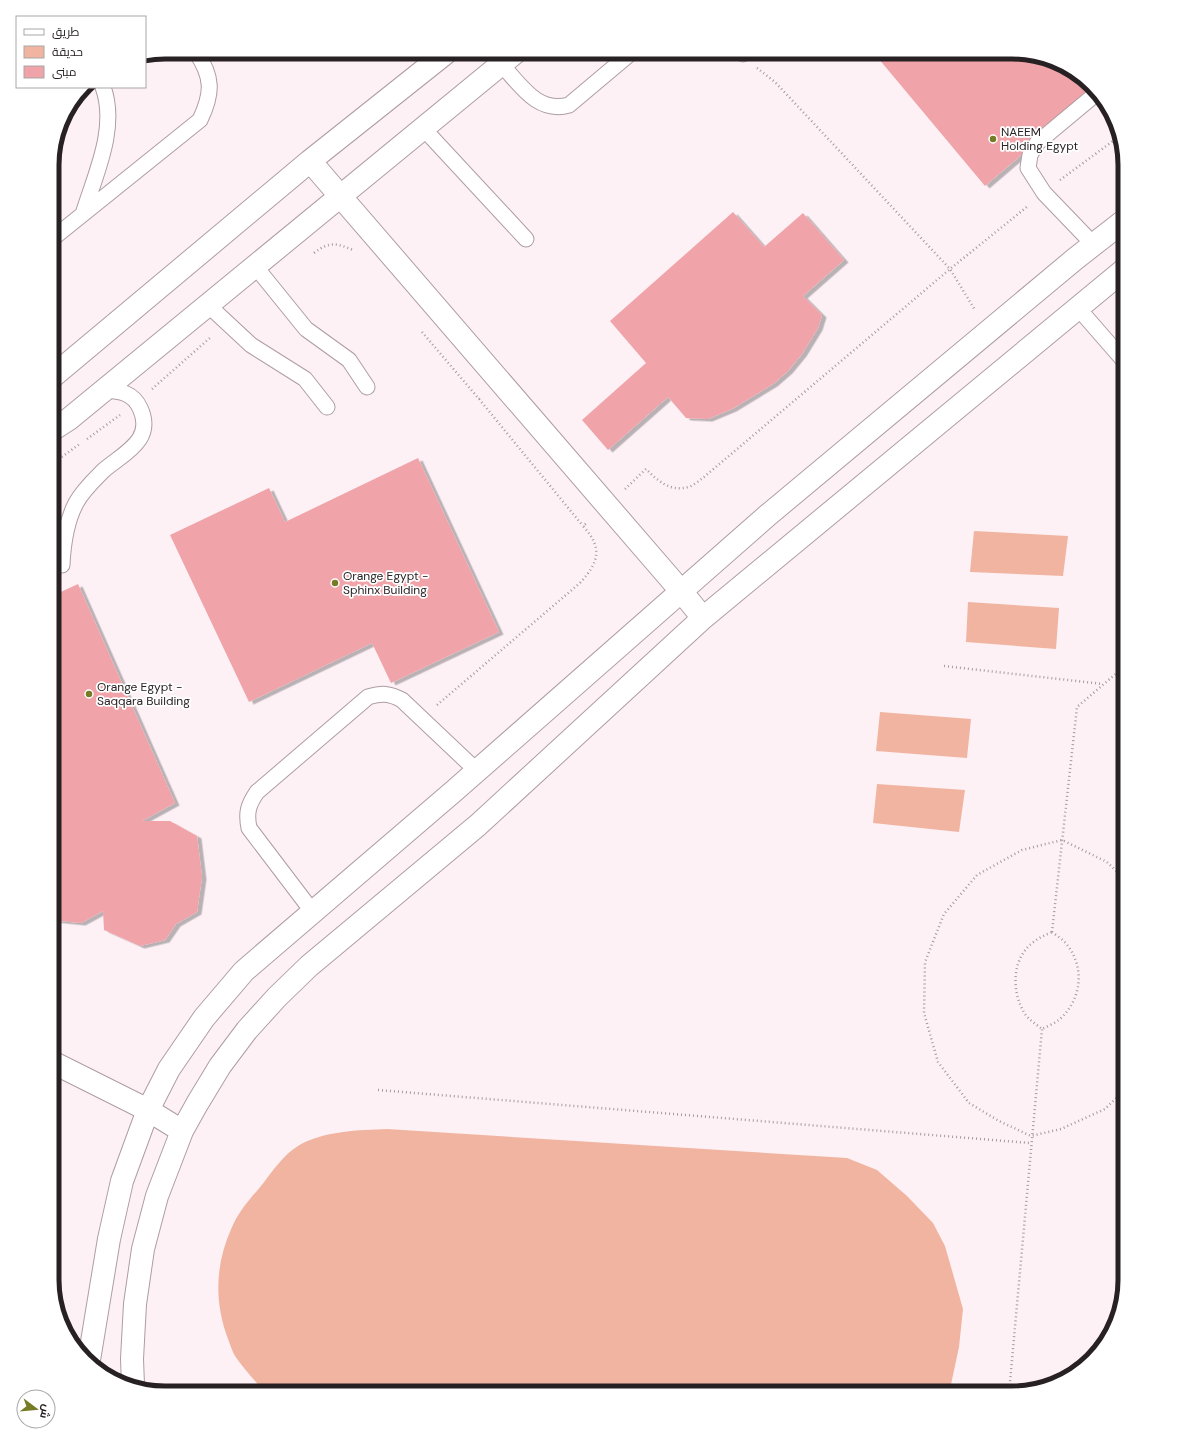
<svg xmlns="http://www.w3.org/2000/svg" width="1177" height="1445" viewBox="0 0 1177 1445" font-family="'DM Sans',Cairo,sans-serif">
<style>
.green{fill:#f0b4a0}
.building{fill:#f0a4a9;filter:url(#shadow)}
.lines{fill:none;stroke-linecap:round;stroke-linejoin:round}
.lane-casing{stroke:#ae9da4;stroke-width:17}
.street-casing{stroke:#ae9da4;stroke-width:24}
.path{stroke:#a49a9f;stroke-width:2.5;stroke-dasharray:1 3;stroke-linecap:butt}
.lane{stroke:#fff;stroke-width:15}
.street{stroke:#fff;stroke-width:22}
.poi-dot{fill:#767b25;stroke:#fff;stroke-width:1.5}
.labels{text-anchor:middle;stroke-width:3.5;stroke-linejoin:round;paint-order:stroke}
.poi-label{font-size:12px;fill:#282124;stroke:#fff;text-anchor:start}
.rim{fill:none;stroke:#282124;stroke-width:5}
</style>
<defs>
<filter id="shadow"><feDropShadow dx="4.5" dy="2.5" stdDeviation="0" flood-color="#0004"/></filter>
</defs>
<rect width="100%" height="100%" fill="#fdf1f6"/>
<!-- green -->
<path class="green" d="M974,531L1068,536L1063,576L970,572Z
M968,602L1059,608L1056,649L966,642Z
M880,712L971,719L967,758L876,751Z
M877,784L965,790L959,832L873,823Z
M387,1129L847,1158L877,1170L907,1196L933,1223L945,1246L963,1309L959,1347L950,1389L948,1393H266C255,1381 244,1369 235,1356C232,1351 230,1344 228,1339C214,1302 215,1264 232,1227C239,1211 250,1199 261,1186C272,1172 283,1155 298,1146C322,1131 360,1130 387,1129Z"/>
<!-- building -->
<path class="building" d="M873,52H1019L1068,67L1095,92L985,186Z
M733,212L764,247L803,213L844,260L803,296L822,315L818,328L802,354L788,371L773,384L732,409L708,419L686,418L668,397L608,450L582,420L646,363L610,321Z
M418,458L499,632L391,683L372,643L249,702L170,535L269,488L285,522Z
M78,584L175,803L142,821H170L197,836L202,877L197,912L176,924L165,940L140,946L104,930L103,911L81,923L52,920V802L57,803L52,793V596Z"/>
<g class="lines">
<defs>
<path id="lane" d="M741,52L743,54
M501,64C520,84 537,114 569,105L632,52
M423,128L526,239
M83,214C95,175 118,128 103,87
M52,239L200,120C213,93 213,77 196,52
M1094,245L1044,193L1028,168L1030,155L1037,143L1097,93
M255,266L306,329L349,360L367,387
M208,305L251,345L305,379L327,407
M1078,308L1125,362
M62,565C63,543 66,522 76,503C83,490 94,480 104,470C124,453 155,440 140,408C133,393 121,391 105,390
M312,911L249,828C246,813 248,805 257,792L368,697C382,693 389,693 402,700L477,771"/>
<path id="street" d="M310,161L681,591L703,618
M52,377L310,161L447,52
M52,430L69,419L516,52
M52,1062L148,1110L182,1131
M89,1360L109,1239L122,1181L148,1110L169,1069L204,1018L244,971L454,791L768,515L1075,259L1125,220
M133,1385L132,1359L135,1304L143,1249L157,1196L182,1131L197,1104L220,1066L247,1030L277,997L309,966L478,825L703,618L1125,269"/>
</defs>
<!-- lane casing -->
<use href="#lane" class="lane-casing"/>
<!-- street casing -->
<use href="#street" class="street-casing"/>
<!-- path -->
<path class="path" d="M757,68L775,82L950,269L975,310
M1060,180L1117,138
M314,253C330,241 336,243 353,250
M422,332L479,399L482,397
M152,389L211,337
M479,399L583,526
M87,439L120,415
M52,464L81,443
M625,489L646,469C658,481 670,492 688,487C693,486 700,480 704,477L950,269L1028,206
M944,666L1103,684
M437,705L580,583C599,562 603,548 583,526L588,522
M1052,932L1077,707L1125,666
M1052,932C1057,936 1064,940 1068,946C1085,969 1081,999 1061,1018C1056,1023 1048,1026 1042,1029C1036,1024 1029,1020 1025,1014C1011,992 1011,957 1035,941C1040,937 1046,935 1052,932Z
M378,1090L1030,1143
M1125,1090L1105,1109L1061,1129L1031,1136L999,1121L969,1103L938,1062L924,1013L925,962L944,914L977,875L1022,850L1062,840L1107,862L1125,879
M1009,1393L1042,1029"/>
<!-- lane -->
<use href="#lane" class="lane"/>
<!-- street -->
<use href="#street" class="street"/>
</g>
<!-- markers -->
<g class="poi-dot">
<circle cx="993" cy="139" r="4"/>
<circle cx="335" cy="583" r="4"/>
<circle cx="89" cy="694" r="4"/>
</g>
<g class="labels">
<!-- poi labels -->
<g class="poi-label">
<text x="1001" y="136">NAEEM<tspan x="1001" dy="14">Holding Egypt</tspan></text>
<text x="343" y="580">Orange Egypt -<tspan x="343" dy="14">Sphinx Building</tspan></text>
<text x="97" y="691">Orange Egypt -<tspan x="97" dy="14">Saqqara Building</tspan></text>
</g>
</g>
<!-- crop -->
<path d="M0 0H1177V1445H0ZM165 59H1012A106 106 0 0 1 1118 165V1280A106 106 0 0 1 1012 1386H165A106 106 0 0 1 59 1280V165A106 106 0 0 1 165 59Z" fill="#fff" fill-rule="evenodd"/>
<path class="rim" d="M165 59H1012A106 106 0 0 1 1118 165V1280A106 106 0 0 1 1012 1386H165A106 106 0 0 1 59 1280V165A106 106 0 0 1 165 59Z"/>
<!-- legend -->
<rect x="16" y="16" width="130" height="72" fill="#ffffff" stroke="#a9a6a7"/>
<rect x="24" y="29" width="20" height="6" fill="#ffffff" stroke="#a9a6a7"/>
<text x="52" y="36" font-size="12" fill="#282124">طريق</text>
<rect x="24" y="46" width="20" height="12" fill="#f0b4a0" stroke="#a9a6a7"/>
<text x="52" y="56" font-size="12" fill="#282124">حديقة</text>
<rect x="24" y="66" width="20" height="12" fill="#f0a4a9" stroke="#a9a6a7"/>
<text x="52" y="76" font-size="12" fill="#282124">مبنى</text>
<!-- north arrow -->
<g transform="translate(36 1409) rotate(106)"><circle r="19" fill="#ffffff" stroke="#a9a6a7"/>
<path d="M0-3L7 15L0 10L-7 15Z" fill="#767b25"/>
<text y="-6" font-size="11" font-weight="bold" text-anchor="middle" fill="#282124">ش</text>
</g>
</svg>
